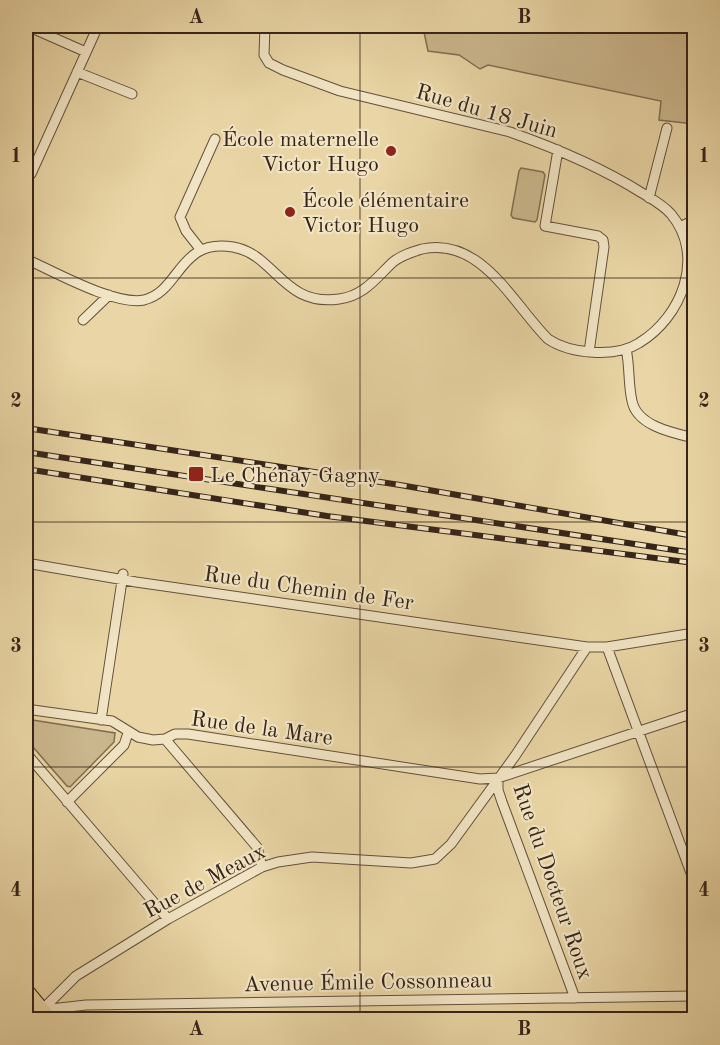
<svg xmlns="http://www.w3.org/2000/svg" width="720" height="1045" viewBox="0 0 720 1045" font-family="'Old Standard TT',serif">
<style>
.green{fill:#cbb78d;stroke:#806e53;stroke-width:1.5}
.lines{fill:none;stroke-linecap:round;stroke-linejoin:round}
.street-casing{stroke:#63503c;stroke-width:11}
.secondary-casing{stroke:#362419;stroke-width:16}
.primary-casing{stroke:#362419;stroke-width:17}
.street{stroke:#f1e4c4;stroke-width:9}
.secondary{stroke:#f1e4c4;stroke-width:14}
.primary{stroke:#e9d5a5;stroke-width:15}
.rail-casing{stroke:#362419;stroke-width:6}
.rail{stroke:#f1e4c4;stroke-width:4;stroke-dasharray:11;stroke-linecap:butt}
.grid{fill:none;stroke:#362419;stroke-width:1.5;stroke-opacity:0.55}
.poi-dot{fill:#8f2418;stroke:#f1e4c4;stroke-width:2}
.labels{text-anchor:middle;stroke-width:4.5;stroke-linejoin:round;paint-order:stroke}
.street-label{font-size:22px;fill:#362419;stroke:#f1e4c4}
.poi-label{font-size:22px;fill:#362419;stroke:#f1e4c4;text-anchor:start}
.neatline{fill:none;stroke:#362419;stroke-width:2}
.grid-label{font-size:20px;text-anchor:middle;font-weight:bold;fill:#362419}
</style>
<rect width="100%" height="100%" fill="#e9d5a5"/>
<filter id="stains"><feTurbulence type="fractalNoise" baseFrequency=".00333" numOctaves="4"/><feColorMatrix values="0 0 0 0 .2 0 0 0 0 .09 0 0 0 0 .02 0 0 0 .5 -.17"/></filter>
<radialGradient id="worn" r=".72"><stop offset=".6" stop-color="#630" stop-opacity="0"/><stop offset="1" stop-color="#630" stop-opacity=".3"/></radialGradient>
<!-- green -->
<path class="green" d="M414,26H694V124L659,120L661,101L488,65L480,69L459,55L428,51L424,32Z
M521,168L543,172L545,175L537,220L535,222L513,218L511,215L519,171Z
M26,719L115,733L114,742L70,787L67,786L26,739Z"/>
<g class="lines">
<defs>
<path id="street" d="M27,26L86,52
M77,72L132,94
M558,150L545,226L598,236L603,240L604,247L589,352
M31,174L98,26
M649,198L667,128
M680,227L694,220
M201,250L186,231L180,217L215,139
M26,259C53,271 115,306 144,300C181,291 178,238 233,247C275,254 283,307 339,299C364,296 376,278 393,262C402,255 412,252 422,249C481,236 513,304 548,339C570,354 616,358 639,343C682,317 706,256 671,214C663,205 652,199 642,193C601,167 555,148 510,132L340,91L283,70L269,63L264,55L265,26
M83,320L109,295
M626,349C630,366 628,384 632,401C637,426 673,433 694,438
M26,563L136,582L587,647H607L694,633
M607,647L694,881
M26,709L112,721L138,737L153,740L165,739L175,734H188L480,779L498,778L694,713
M101,720L123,574
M165,739L257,847L262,867
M26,753L168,919
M498,778V790L502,802L575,998
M67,802L124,745L128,733
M42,1010L76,976L168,919L262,867L278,862L312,857L411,863L435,859L451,844L515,756L587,647
M42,1010L86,1005L694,996"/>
<path id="secondary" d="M31,1020L42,1010"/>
<path id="primary" d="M26,991L50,1020"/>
</defs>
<!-- street casing -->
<use href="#street" class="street-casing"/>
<!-- secondary casing -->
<use href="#secondary" class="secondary-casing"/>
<!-- primary casing -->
<use href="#primary" class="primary-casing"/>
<!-- street -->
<use href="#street" class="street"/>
<!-- secondary -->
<use href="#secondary" class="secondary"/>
<!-- primary -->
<use href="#primary" class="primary"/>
<defs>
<path id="rail" d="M26,428L400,485L694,536
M26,452L694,553
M26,469L327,516L694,563"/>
</defs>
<!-- rail casing -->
<use href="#rail" class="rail-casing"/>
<!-- rail -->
<use href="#rail" class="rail"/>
</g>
<!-- grid -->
<path class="grid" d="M360,26V1020M26,278H694M26,522H694M26,767H694"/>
<!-- markers -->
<g class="poi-dot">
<circle cx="391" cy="151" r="6"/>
<circle cx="290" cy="212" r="6"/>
<rect x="188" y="466" width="16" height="16" rx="3"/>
</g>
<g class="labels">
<!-- street labels -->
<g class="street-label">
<text transform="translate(487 110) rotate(16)" y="8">Rue du 18 Juin</text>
<text transform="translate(309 587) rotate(8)" y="8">Rue du Chemin de Fer</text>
<text transform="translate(262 727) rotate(8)" y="8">Rue de la Mare</text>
<text transform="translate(204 880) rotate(-28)" y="8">Rue de Meaux</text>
<text transform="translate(554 881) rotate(71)" y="8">Rue du Docteur Roux</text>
<text transform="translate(368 981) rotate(-1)" y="8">Avenue Émile Cossonneau</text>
</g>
<!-- poi labels -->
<g class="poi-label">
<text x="379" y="146" text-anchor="end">École maternelle<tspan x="379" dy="25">Victor Hugo</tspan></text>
<text x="302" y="207">École élémentaire<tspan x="302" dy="25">Victor Hugo</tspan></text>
<text x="210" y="482">Le Chénay Gagny</text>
</g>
</g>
<!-- margin -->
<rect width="720" height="1045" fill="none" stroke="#e9d5a5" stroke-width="66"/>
<rect x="33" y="33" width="654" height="979" class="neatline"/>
<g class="grid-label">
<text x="196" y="23">A</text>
<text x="524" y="23">B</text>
<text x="16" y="162">1</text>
<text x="704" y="162">1</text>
<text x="16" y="407">2</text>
<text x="704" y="407">2</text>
<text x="16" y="652">3</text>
<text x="704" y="652">3</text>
<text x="16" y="896">4</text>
<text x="704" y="896">4</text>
<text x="196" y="1035">A</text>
<text x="524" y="1035">B</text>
</g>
<rect width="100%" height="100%" filter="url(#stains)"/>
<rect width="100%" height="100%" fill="url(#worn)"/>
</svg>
